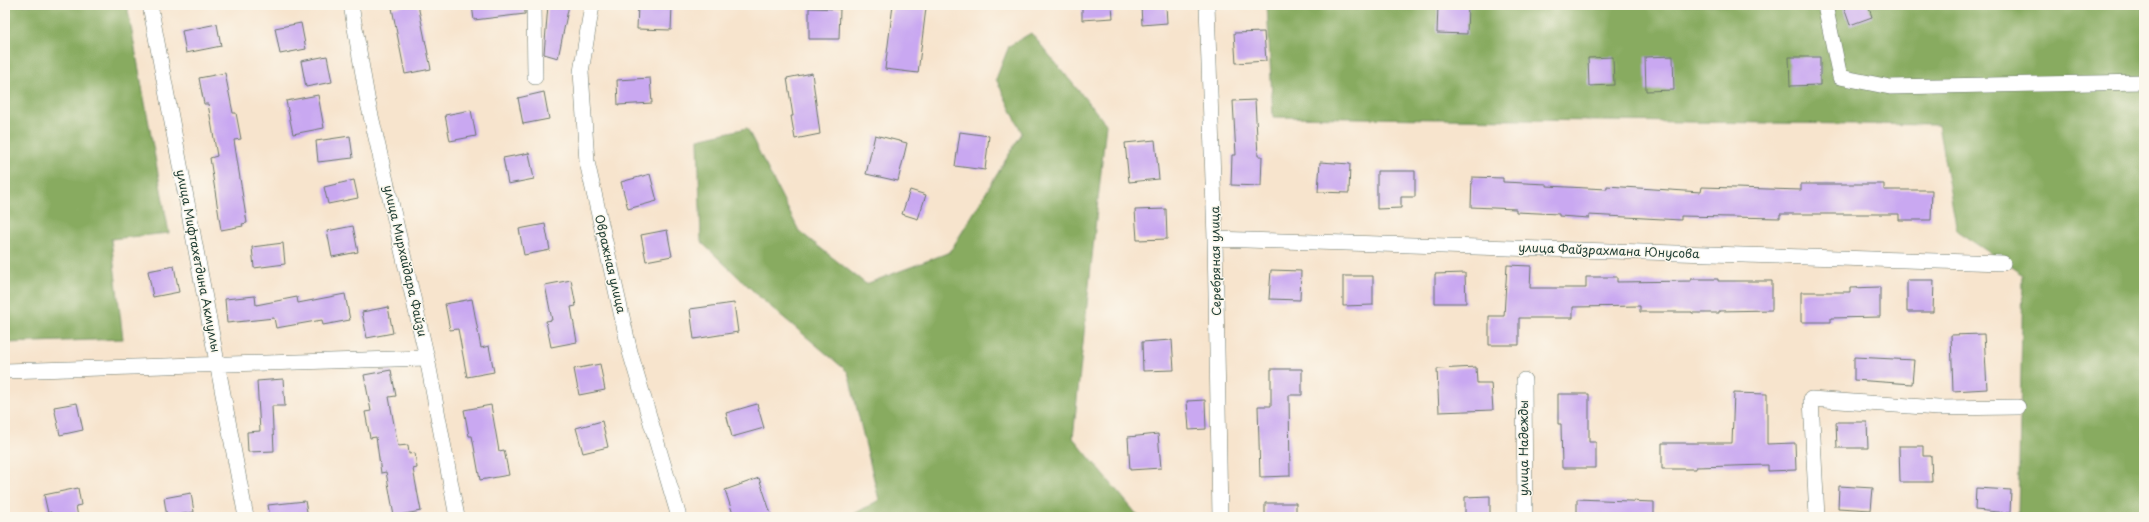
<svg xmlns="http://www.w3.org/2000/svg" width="2149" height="522" viewBox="0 0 2149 522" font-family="'Playpen Sans',sans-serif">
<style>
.forest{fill:#88ab60;stroke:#54744a}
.building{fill:#c9a8f1}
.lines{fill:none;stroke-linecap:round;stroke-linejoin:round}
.street-casing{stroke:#6b776a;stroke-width:16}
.street{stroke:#fff;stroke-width:15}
.labels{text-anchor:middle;stroke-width:3;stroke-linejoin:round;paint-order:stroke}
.street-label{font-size:12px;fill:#1f3d34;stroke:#fbf7ec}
</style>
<rect width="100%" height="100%" fill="#fbf7ec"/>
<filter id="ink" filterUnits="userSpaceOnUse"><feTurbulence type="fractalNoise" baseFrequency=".025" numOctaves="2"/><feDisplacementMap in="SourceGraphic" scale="8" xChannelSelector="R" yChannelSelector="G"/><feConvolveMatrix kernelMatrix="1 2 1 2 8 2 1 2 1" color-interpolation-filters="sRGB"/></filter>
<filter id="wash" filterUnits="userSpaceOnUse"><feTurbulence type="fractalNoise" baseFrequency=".012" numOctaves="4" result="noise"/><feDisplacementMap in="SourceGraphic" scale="16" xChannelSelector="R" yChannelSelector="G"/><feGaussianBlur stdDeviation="0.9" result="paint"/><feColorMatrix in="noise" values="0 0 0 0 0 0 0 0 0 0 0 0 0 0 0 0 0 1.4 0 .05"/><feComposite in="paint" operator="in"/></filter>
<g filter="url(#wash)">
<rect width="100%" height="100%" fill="#f7e4cd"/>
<!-- forest -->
<path class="forest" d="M5,5H127L169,233L111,239L123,339L5,343Z
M1267,5H2144V517H2036L2018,515L2023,275L1957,231L1938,125L1273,117Z
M1031,33L1106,124L1073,438L1139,517H849L879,500L848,372L764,301L701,242L698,139L747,128L799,231L866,284L950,252L1022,133L996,79L1009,46Z"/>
<g id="blocks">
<!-- building -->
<path class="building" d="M410,5H418L431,69L405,74L392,8Z
M472,5H525V14L474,20Z
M548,5H569L558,58L544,54Z
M638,5H672L671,30L637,29Z
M893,5L926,8L918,73L885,69Z
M1082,5H1112L1113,18L1082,20Z
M1141,5H1166L1167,23L1142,25Z
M1438,5H1468L1467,34L1437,33Z
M1843,5H1868L1872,17L1850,25Z
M809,8L840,9L839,39H809Z
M301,23L306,49L280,54L275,28Z
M217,24L221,46L186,53L182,31Z
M1264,32L1266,61L1236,63L1234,33Z
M327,56L332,82L306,87L301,61Z
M1673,56L1674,90L1646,91L1645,57Z
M1613,57L1614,85L1589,86L1588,58Z
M1789,57H1820V85L1790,86Z
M225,73L233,113H236L241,139L234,140L247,223L242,224L243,226L221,230L210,158L217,156L208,104H204L199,78Z
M812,73L820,134L795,139L791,116H793L787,78Z
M650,78L652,103L618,105L617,80Z
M544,92L549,119L523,124L518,98Z
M318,95L324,128L293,134L286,101Z
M1255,100L1258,156H1262L1261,186L1231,185L1232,155H1236L1233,101Z
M471,110L476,136L450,141L445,115Z
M960,132L989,136L985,170L955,166Z
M875,135L907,143L898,181L866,174Z
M350,136L353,158L318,162L316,141Z
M1155,140L1159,179L1129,182L1125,143Z
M529,153L534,179L508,184L503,158Z
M1320,162L1350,164L1349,193L1318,192Z
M1377,171H1415V197H1401V208L1377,209Z
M650,174L657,201L628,209L621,182Z
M1472,177L1503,178V182L1547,184V186L1607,189V186L1701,192L1702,187L1801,190V184H1884V190H1932L1931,220H1899V214H1780V218L1681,216V220L1589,215V218L1559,216V214L1516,212V209L1471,207Z
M354,180L358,198L328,204L324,187Z
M910,190L926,195L918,219L902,214Z
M1166,209L1167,239L1137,240L1135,210Z
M545,224L550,250L524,255L519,229Z
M353,226L358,252L332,257L327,231Z
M667,230L672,256L646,261L641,235Z
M283,243L285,264L254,268L252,247Z
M1507,265L1531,266L1530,288H1586V277H1617V282L1691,281V279H1718V281H1772V310L1719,311V313H1692V312H1640V306L1573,307V318H1519V345H1489V316H1504Z
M174,266L179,292L153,297L148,271Z
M1271,270L1301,271L1300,300L1269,299Z
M1465,273L1466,303H1435V274Z
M1343,276H1373V305L1343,306Z
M571,280L576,306L571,307L577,342L551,347L546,321L552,320L545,285Z
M1907,280H1934L1933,312H1907Z
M1880,287V317L1831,318V322H1801V292H1850V288Z
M345,294L350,320L323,325L322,320L276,328L274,318L227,323L225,299L255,296L256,305L297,297L298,303Z
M472,299L481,348L489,346L494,372L467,377L458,329L450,330L445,304Z
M734,303L738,332L694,339L690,309Z
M388,307L393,333L367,338L362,312Z
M1984,334L1987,389L1953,391L1951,335Z
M1172,340L1174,370L1143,371L1142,342Z
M1854,357L1914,360L1912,384L1854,380Z
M600,364L605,390L579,395L574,369Z
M1476,367L1477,383H1491L1493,410L1439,412L1437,369Z
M1271,369H1302V395H1289L1290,476L1260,477L1258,406H1271Z
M391,370L396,396L389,397L398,446L408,445L409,454L415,453L417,468L413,469L421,511L394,516L386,472L381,473L376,437L370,438L365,412L371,411L364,375Z
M283,379L285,406H272L274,451L248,452L247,432L260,431L257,381Z
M1734,393L1767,394V444L1795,443L1796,470L1768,471V465L1696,467V469H1662V443H1732Z
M1558,394H1589V442H1596V468H1562L1561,424H1558Z
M1205,400L1206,429L1189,430L1187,401Z
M77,403L83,430L60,435L54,407Z
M757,404L764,428L732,437L726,413Z
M491,405L499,451L504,450L509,475L480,480L472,436H469L464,410Z
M602,421L608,447L583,453L576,428Z
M1836,422H1867L1868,448H1837Z
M1158,434L1161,468L1130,470L1128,437Z
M1899,446H1923V456H1931L1932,482H1900Z
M759,478L772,517H734L725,490Z
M1839,486L1873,488L1871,510L1838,508Z
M78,488L81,505L76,506L78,517H52L51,512L48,513L44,495Z
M1976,488L2011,490L2010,513L1975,510Z
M191,493L194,512L167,517L164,498Z
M1490,496V517H1465V497Z
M1577,499L1654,502V517H1577Z
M305,501L308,517H270L268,505Z
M1265,503H1296V517H1265Z"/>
</g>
</g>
<g filter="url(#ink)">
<use href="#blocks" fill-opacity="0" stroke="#6b776a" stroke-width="1"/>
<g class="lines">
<defs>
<path id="street" d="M150,5L246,517
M351,5L368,103L427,358L457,517
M534,5L535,77
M592,5L581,72L587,162L630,352L679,517
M1207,5L1215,239L1220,517
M1825,5L1840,77L1890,87L2144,82
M1215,239L2003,263
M5,371L427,358
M1524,380L1525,517
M1817,517L1811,399L1938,408L2018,407"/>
</defs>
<!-- street casing -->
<use href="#street" class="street-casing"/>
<!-- street -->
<use href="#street" class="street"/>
</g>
</g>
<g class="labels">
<!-- street labels -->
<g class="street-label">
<text transform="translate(1609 251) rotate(2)" y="4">улица Файзрахмана Юнусова</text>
<text transform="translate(198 261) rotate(79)" y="4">улица Мифтахетдина Акмуллы</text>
<text transform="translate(405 261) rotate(77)" y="4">улица Мирхайдара Файзи</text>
<text transform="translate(1216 261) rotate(-91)" y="4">Серебряная улица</text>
<text transform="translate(610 264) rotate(77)" y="4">Овражная улица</text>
<text transform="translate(1524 448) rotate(-90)" y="4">улица Надежды</text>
</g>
</g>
<!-- margin -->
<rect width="2149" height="522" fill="none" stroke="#fbf7ec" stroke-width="20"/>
</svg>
